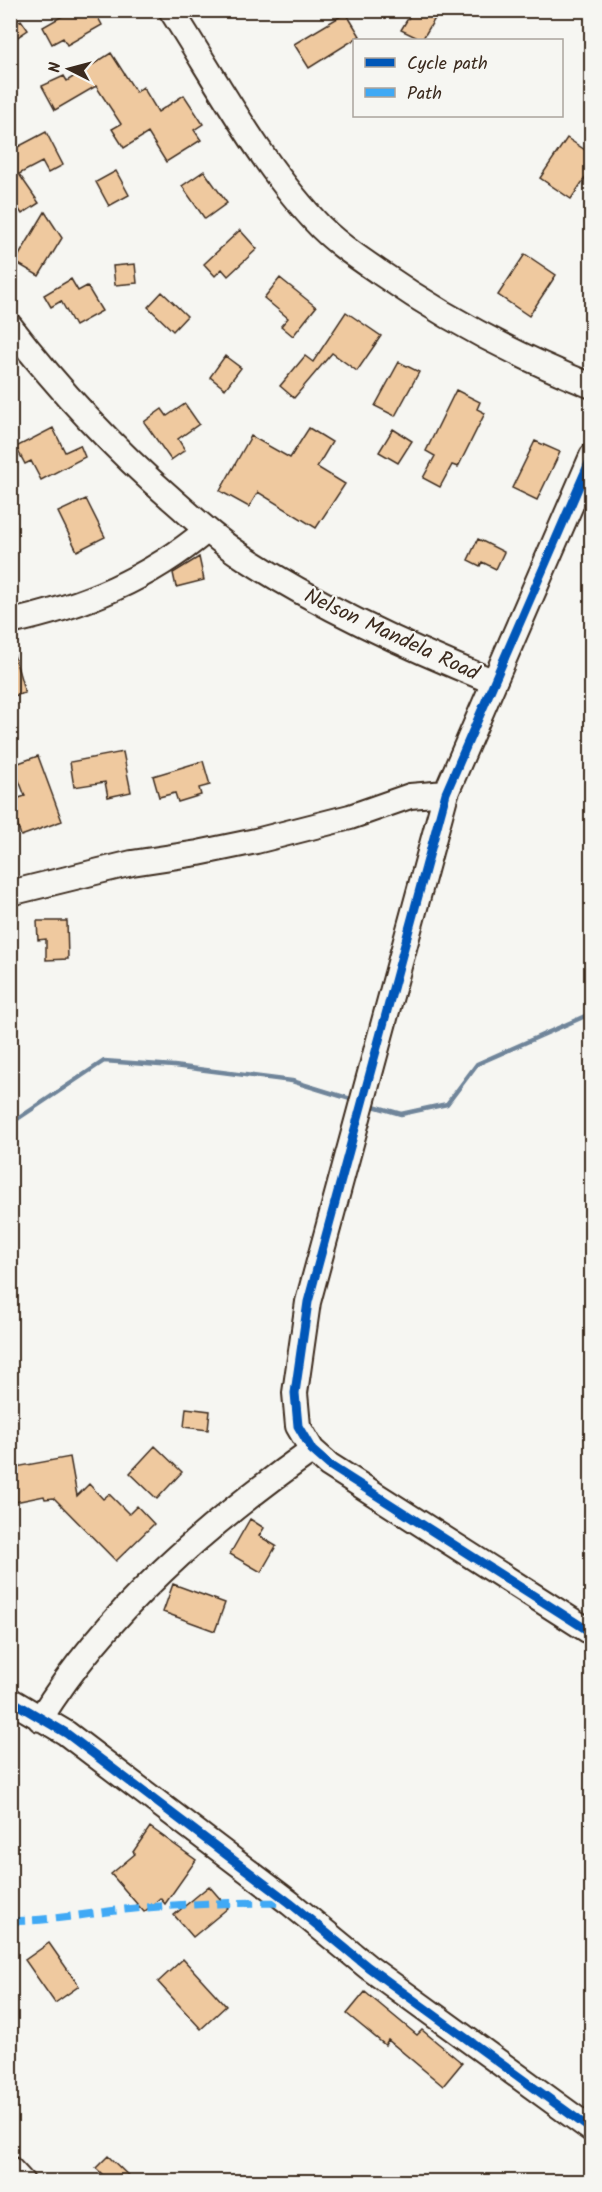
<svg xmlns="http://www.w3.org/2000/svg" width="602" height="2192" viewBox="0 0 602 2192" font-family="Kalam,sans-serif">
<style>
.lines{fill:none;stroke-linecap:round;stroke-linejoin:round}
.stream{stroke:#6f859a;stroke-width:4.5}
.building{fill:#efc99f;stroke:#3b2a1e;stroke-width:1.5}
.minor-casing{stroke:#3b2a1e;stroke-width:28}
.minor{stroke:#f6f6f2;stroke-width:24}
.quiet{stroke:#3fa9f5;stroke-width:8;stroke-dasharray:15 8;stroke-linecap:butt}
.cycleway-casing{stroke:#f6f6f2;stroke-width:13}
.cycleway{stroke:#0057b8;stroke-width:9}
.labels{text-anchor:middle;stroke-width:4.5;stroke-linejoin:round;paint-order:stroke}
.street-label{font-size:21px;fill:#3b2a1e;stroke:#f6f6f2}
</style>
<rect width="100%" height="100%" fill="#f6f6f2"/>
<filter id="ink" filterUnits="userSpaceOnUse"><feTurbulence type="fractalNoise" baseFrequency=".0167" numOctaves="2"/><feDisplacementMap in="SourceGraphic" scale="12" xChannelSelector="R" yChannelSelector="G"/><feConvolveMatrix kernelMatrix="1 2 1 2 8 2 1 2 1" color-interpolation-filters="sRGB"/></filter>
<g filter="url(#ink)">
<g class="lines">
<!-- stream -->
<path class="stream" d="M370,1105L401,1114L447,1104L477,1064L592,1013
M10,1124L104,1061L174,1066L292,1081L357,1101"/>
</g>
<!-- building -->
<path class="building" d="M73,10H94L102,25L67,45L63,38L52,44L43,27Z
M413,10H440L422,40L401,30Z
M346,13L360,36L309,68L294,44Z
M21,20L28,30L10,42V28Z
M111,53L136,92L143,87L158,112L184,95L203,124L194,130L201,140L166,162L148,133L124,148L112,129L121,124L96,86L55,110L42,86L64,76L67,81Z
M46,132L63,165L48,173L42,162L19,174L39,203L22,214L18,208L10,213V151Z
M567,138L591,154V169L571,199L540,178Z
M116,171L129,195L109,206L96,182Z
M204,171L227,203L205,219L182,186Z
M45,212L62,238L39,276L15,262Z
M240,230L257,249L228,276L222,269L215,276L204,264Z
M525,254L556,275L529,316L498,295Z
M135,264L137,283L115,285L113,266Z
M280,278L316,307L293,336L281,326L288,318L264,298Z
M71,279L78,291L87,286L102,311L75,326L61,301L51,307L44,295Z
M162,292L187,316L173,331L148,307Z
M346,312L381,336L357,371L332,353L294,398L280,386L305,356L313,362Z
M225,356L241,368L225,389L210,377Z
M399,362L419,372L395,416L375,406Z
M456,390L480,402L477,409L485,413L458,467L452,465L440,487L423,478L435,456L426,451Z
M185,404L199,424L178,439L185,450L171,460L144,422L162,409L167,416Z
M53,428L65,452L80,445L85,457L41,480L31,461L25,464L16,447Z
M309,428L332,442L317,467L345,484L316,528L258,492L249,507L220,491L251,436L290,458Z
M393,429L412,441L398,463L379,452Z
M535,441L560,452L537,500L512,488Z
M86,499L105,537L77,551L58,512Z
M478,539L504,552L496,569L482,562L480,566L468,560Z
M199,557L204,580L176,587L173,573Z
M10,655H14L25,693L10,697Z
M123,752L131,792L108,797L105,782L74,787L70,762Z
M38,756L62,821L21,836L10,801L25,796L13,765Z
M203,761L210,785L199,788L201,795L178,802L175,793L159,797L153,776Z
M37,921H67L68,959L46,960V939L38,940Z
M186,1408L210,1411L208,1430L184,1427Z
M155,1446L182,1472L157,1499L130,1473Z
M70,1457L77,1496L89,1484L103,1499L109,1494L129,1514L137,1506L154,1524L116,1561L54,1498L45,1499L44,1496L10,1503V1468Z
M250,1519L264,1528L259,1536L276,1546L261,1572L230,1554Z
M173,1584L225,1603L215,1631L163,1612Z
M150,1827L196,1860L165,1904L160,1898L144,1912L111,1874L135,1854L133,1852Z
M209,1886L228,1908L193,1937L174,1915Z
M49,1943L79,1986L55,2003L25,1960Z
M183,1959L226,2006L201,2029L158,1982Z
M365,1992L417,2035L422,2030L462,2063L443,2086L388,2040L385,2045L347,2014Z
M108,2156L134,2181H109L96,2168Z"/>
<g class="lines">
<defs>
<path id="minor" d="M171,10C216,80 259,161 315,221C333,241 357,257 379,272C445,318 517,356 592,386
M10,326C59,390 113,448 174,501C197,521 219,542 245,558C322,608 407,647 492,681
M592,456L446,793L308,1302L295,1393L298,1426L312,1450L329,1465L592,1633
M10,622C84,606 149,579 207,530
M10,893L132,863L198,853L256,841L350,817L410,796L446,793
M10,1700L66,1733L290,1903L368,1967L592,2130
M40,1719C108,1609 208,1524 312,1450
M10,2169L22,2182"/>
</defs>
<!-- minor casing -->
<use href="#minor" class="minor-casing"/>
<!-- minor -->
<use href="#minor" class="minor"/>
<!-- quiet -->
<path class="quiet" d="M10,1921C51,1921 90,1913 130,1909C182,1904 235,1902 287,1903"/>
<defs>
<path id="cycleway" d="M592,456L446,793L308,1302L295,1393L298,1426L312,1450L329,1465L592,1633
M10,1700L66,1733L290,1903L368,1967L592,2130"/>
</defs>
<!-- cycleway casing -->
<use href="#cycleway" class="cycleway-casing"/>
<!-- cycleway -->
<use href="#cycleway" class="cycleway"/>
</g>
</g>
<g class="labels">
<!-- street labels -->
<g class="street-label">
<text transform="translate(392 634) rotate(25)" y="7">Nelson Mandela Road</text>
</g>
</g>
<!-- margin -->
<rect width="602" height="2192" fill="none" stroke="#f6f6f2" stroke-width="36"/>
<rect x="18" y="18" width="566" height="2156" fill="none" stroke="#3b2a1e" stroke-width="2" filter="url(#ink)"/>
<!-- legend -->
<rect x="353" y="39" width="210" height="78" fill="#f6f6f2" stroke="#aba49d" stroke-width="1.5"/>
<rect x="365" y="58" width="30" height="9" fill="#0057b8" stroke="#aba49d" stroke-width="1.5"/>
<text x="407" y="69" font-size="18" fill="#3b2a1e">Cycle path</text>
<rect x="365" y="88" width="30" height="9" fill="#3fa9f5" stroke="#aba49d" stroke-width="1.5"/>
<text x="407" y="99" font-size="18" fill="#3b2a1e">Path</text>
<!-- north arrow -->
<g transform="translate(69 69) rotate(276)" stroke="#f6f6f2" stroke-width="4.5" paint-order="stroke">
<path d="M0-4.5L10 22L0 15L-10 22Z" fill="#3b2a1e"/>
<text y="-9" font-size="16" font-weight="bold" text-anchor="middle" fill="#3b2a1e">N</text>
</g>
</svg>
